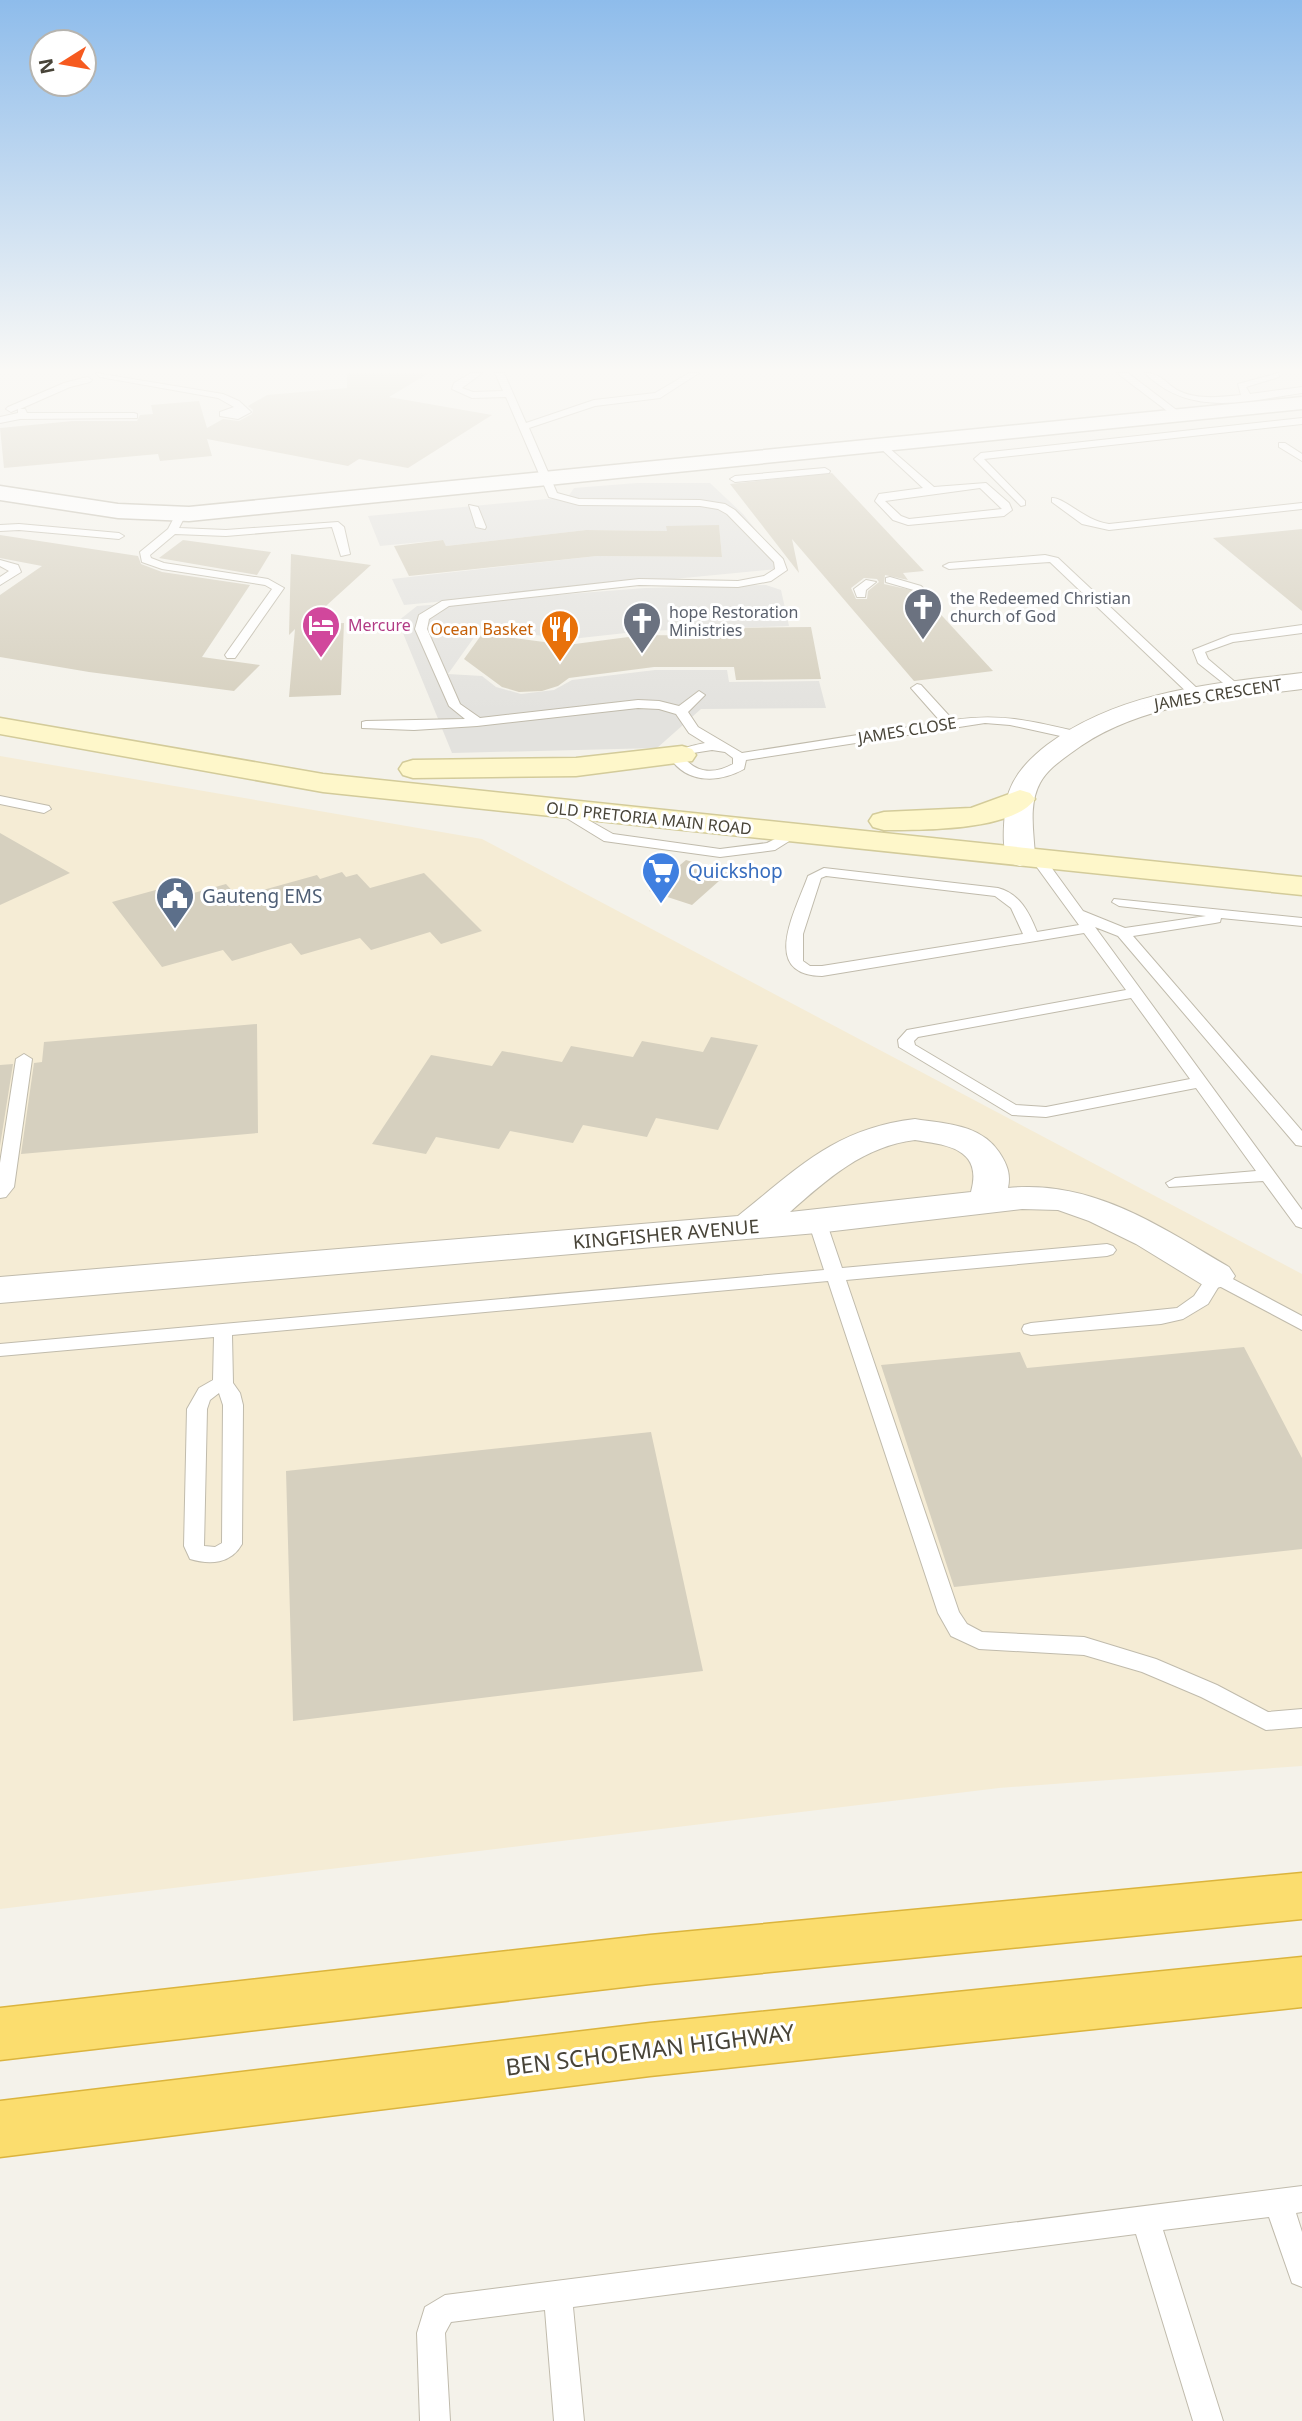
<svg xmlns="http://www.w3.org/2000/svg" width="1302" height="2421" viewBox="0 0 1302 2421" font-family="'Noto Sans',sans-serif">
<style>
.commercial{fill:#f5ecd5}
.parking{fill:#e3e2de}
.building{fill:#d6d0bf;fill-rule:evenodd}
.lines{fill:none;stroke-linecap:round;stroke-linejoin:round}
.service-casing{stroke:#c0bbac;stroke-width:2}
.minor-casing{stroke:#c0bbac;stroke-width:2}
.tertiary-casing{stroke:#c0bbac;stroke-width:3}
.secondary-casing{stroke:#d3cb9a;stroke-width:3}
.motorway-casing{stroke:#dbb43d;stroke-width:3}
.service{fill:#fff;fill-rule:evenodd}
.minor{fill:#fff;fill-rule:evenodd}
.tertiary{fill:#fff;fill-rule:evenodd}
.secondary{fill:#fef7ca;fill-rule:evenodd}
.motorway{fill:#fbdd6e;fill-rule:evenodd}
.labels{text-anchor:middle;stroke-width:6;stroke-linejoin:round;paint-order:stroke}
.far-worship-label{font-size:16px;fill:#5b616d;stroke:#fff;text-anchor:start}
.far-hotel-label{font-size:16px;fill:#b23c85;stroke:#fff;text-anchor:start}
.far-food-label{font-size:16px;fill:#c56008;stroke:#fff;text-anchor:end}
.far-street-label{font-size:16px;fill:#484438;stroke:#fff}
.shop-label{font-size:19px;fill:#366cbe;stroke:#fff;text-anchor:start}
.service-label{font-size:19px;fill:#4e5e75;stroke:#fff;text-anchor:start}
.street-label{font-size:19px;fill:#484438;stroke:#fff}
.near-street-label{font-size:23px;fill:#484438;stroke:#fff}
</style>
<rect width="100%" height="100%" fill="#f4f2ea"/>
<!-- commercial -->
<path class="commercial" d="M0,756L482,839L1302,1274V1766L999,1788L0,1909Z"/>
<!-- parking -->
<path class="parking" d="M637,483H710L743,514L787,568L404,605L392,579L597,556L722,557L719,526H667V531L586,530L446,546L442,540L380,546L368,516L568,497L574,488Z
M766,585L781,590L789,626L644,631L571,639L480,629L448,674L482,676L496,687L521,694L554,690L572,680L655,670H727L729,682L819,681L826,708L701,709L657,748L452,753L398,621L417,606L645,588Z"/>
<!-- building -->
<path class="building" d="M347,373H429L389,397L492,415L408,468L359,459L348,466L207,439L212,456L160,461L158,454L4,468L0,428L73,421H137L140,415L153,414L151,405L199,401L207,428L223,419L239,421L252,414L253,410L248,406L267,395L347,388Z
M832,473L924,571L903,573L908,580L885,575L884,584L920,592L993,671L914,681L792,539L799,573L730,484ZM864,578L877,579L879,582L868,591L867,599H856L851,588Z
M719,525L722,557L597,556L409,576L394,546L443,540L446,546L586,530L667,531L666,526Z
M1302,529V611L1213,538Z
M0,535L138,556L141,564L162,572L250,585L202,657L260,665L234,691L89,672L0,657V595L42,566L0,558Z
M183,540L271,552L257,575L159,558Z
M291,554L371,565L305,625L344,623L341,695L289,697L295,629L289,635Z
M811,627L821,679L736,680L734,667H654L569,678L558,686L542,691L519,692L502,687L464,659L482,634L567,645L644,635L729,636L728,628Z
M0,833L70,873L0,905Z
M686,860L728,873L692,905L649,891Z
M342,872L346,877L357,874L370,888L424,873L482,931L441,944L430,932L371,950L360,938L301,955L291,943L232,961L223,950L162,967L112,902L163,888L172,899L226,884L238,897L317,875L320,879Z
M257,1024L258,1133L21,1154L34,1063L42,1062L44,1042Z
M711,1037L758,1045L718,1130L656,1118L647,1137L583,1125L573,1143L510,1131L499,1149L436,1137L426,1154L372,1144L431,1055L492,1066L502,1051L562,1062L571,1046L633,1057L642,1041L703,1052Z
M13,1064L0,1146V1065Z
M1244,1347L1302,1458V1549L954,1587L881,1365L1020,1352L1027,1368Z
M651,1432L703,1671L293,1721L286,1471Z"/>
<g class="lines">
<defs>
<path id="service" d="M96,373L223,394L239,401L251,412L238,419L220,416V412L234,407L218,398L100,377Z
M471,373H482L462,388L473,392L503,391L495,373H504L526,423L594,400L655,393L689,373H699L660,398L595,406L529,428L557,493L579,499L700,500L725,504L735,510L783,559L787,570L771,581L738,587L639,585L449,606L429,619L427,629L460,704L480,718L638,700L659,701L679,706L699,691L705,695L688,712L698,727L742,753L941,722L911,688L917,684L921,685L953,720C1001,713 1032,721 1079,732L1080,735L1074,739L1010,725L985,723L746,760L744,769C721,782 691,784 673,762C676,747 692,746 705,743L689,733L676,714L659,709L638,708L477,726L414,730L362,728V722L366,721L465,719L449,706L415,629L419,615L442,601L639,579L738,581L764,576L775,569L774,562L727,514L718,509L700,506L579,505L549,497L506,397L472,398L452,389L454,383ZM712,750L725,752L733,758V764C717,773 700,774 687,761L693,753Z
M1117,373H1128L1183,415L1175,417Z
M1145,373C1161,373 1166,384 1179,391C1197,400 1221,397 1241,395L1238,384L1278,373L1279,377L1246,387L1250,394L1302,387V393C1246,401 1190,418 1145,373Z
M87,377L92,380L90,382L70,387L20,409H25L27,413H134L137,414V418L20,419L0,423V417L18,413V409L11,412L6,409L8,407L64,383Z
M1302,418V424L984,459L1025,501V505L1021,506L974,459L981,453Z
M881,441L934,487L986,483L1009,503L1012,510L1004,516L908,525L893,520L875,501L879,494L923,488L878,446L876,444ZM980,488L1002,509L909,519L901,516L885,501Z
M1279,443H1285L1302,454V461L1279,447Z
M825,468L830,471L829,473L735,482L730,479L735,476Z
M1052,498C1064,497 1085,521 1109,524L1302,503V509L1109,530L1082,524L1052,502Z
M469,505L478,507L486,527L485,529L476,527Z
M181,511L186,514L179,528L226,530L338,522L344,527L350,554L341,556L332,527L226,536L175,534L150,555L151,558L164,563L268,579L284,588L235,658H227L225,655L272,589L265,585L162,569L142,562L140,552L168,529L177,512Z
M19,524L119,533L124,536L119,539L19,530L0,531V525Z
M1045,555L1058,558L1201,692V698H1193L1050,562L949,569L943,566L949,563Z
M0,560L18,565L21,572L0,585V577L9,571L0,566Z
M890,577L921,586L923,588L917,591L886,582V578Z
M866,580L876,582L866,590L865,597H857L854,589Z
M1302,625V633L1233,642L1205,652L1208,659L1241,687L1243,690L1237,694L1198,663L1193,650L1231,635Z
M0,796L49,806L51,809L44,813L0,804Z
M560,804L613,834L720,849L767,843L795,829L802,833L775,850L720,857L604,841L555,811L553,808Z
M1038,855L1043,856L1083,911L1125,928L1206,916L1119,906L1112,902L1114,899L1302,918V926L1221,918L1220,922L1215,923L1133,936L1302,1131V1146L1296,1145L1118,936L1095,927L1302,1210V1228L1296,1226L1263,1181L1169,1187L1166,1183L1175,1178L1256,1171L1196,1088L1046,1117L1012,1115L899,1047L898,1040L907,1030L1126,990L1084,933L822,976C759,975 796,910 808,876L824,868L998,888C1020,894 1029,912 1037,932L1079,925L1031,859ZM826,876L995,896L1011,908L1023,934L822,966H810L803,961V934L821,878ZM1131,998L1190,1079L1046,1107L1016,1105L915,1045L914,1041L918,1037Z
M24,1054L32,1059L14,1187L6,1197L0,1198V1163L16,1059Z
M817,1215L826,1221L842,1268L1107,1244L1113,1246L1116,1250L1113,1254L1107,1256L846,1280L959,1612L967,1624L982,1632L1084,1637L1156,1659L1217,1685L1268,1712L1302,1709V1727L1266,1730L1201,1697L1142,1672L1084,1655L979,1649L951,1636L938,1613L828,1281L232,1335L233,1383L240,1393L243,1405L242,1544C231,1564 210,1565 190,1559L184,1546L187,1409L199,1388L213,1380L214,1337L0,1356V1344L824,1270L808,1221ZM219,1393L223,1405L222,1543L215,1547L204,1546L207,1409L210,1400Z
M1216,1270L1302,1316V1330L1219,1286L1208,1304L1183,1319L1161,1324L1031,1335L1024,1333L1022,1329L1024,1325L1031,1323L1177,1308L1194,1296L1210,1272Z
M1302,2186V2212L1296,2213L1302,2232V2287L1292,2283L1269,2217L1163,2230L1223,2421H1193L1136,2234L573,2307L584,2421H554L545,2310L451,2322L445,2333L450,2421H420L417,2333L425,2307L445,2295Z"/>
<path id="minor" d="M1302,673V689C1222,699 1137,703 1071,753C1060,761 1047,770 1040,783C1028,805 1034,833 1035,857L1030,863L1020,866L1010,863C1001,851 1004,826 1005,811C1007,782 1025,762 1047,745C1121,690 1213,684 1302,673Z
M915,1119C946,1124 980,1124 999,1152C1007,1164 1011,1174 1008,1188C1092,1179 1161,1227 1229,1267L1235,1276L1229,1285L1216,1288L1203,1285L1136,1244L1089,1221L1058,1210L1022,1209L817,1233L0,1303V1277L738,1216C798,1168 836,1128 915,1119ZM915,1140C948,1145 983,1149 971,1192L790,1212C827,1179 864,1146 915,1140Z"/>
<path id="tertiary" d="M1302,397V409L189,521L118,518L0,500V486L118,504L189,507Z"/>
<path id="secondary" d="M0,718L323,774L1302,877V895L323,792L0,734Z
M682,746L692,749L696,755L692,761L576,776L413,778L403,775L399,769L403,763L413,760L576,758Z
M1020,790L1030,793L1035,799C1013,831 920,830 884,830L873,827L869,821L873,815L884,812L971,808Z"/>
<path id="motorway" d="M1302,1873V1919L650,1984L0,2060V2008L650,1935Z
M1302,1957V2007L650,2076L0,2157V2101L650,2023Z"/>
</defs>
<!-- service casing -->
<use href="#service" class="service-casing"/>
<!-- minor casing -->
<use href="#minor" class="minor-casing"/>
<!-- tertiary casing -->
<use href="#tertiary" class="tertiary-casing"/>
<!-- secondary casing -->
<use href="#secondary" class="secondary-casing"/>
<!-- motorway casing -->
<use href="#motorway" class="motorway-casing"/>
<!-- service -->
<use href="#service" class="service"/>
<!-- minor -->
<use href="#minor" class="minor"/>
<!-- tertiary -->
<use href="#tertiary" class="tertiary"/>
<!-- secondary -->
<use href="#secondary" class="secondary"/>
<!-- motorway -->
<use href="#motorway" class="motorway"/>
</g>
<!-- sky -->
<linearGradient id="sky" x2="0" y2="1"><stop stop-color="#8ebceb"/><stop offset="0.52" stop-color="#faf9f6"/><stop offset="1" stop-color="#faf9f6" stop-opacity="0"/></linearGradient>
<rect width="1302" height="712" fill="url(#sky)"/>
<!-- icons -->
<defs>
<symbol id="church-pin" viewBox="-11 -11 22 30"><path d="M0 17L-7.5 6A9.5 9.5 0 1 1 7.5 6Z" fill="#6b7280" stroke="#fff"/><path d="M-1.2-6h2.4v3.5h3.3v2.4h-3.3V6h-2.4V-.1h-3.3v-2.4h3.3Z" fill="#fff"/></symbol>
<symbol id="hotel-pin" viewBox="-11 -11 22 30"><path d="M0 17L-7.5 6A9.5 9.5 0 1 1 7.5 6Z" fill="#d1479c" stroke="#fff"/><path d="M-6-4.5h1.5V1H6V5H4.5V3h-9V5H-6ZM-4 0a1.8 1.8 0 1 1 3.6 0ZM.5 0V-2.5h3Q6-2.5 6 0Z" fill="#fff"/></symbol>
<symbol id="restaurant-pin" viewBox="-11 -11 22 30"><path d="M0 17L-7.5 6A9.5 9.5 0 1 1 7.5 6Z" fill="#e8710a" stroke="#fff"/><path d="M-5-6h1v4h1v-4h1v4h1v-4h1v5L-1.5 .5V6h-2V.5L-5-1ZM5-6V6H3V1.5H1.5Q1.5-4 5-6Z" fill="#fff"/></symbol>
<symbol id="supermarket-pin" viewBox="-11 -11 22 30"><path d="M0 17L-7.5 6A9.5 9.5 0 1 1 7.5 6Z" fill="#3f7fe0" stroke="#fff"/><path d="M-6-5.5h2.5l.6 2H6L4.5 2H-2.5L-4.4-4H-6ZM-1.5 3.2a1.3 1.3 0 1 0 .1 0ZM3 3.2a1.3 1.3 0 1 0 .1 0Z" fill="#fff"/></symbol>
<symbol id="civic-pin" viewBox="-11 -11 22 30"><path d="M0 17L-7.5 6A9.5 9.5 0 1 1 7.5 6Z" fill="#5c6f8a" stroke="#fff"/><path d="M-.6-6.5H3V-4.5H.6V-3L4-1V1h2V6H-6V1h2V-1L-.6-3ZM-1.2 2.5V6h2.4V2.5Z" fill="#fff"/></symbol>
</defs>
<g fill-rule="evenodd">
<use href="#church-pin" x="901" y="585" width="44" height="60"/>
<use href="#church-pin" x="620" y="599" width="44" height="60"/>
<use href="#hotel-pin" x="299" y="603" width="44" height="60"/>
<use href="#restaurant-pin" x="538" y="607" width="44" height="60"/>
<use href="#supermarket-pin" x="639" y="849" width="44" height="60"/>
<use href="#civic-pin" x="153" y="874" width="44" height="60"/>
</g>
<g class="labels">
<!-- far-worship labels -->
<g class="far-worship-label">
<text x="950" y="604">the Redeemed Christian<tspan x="950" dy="18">church of God</tspan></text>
<text x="669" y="618">hope Restoration<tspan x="669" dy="18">Ministries</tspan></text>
</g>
<!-- far-hotel labels -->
<g class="far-hotel-label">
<text x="348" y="631">Mercure</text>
</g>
<!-- far-food labels -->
<g class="far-food-label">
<text x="533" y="635">Ocean Basket</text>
</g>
<!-- far-street labels -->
<g class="far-street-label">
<text transform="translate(1218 694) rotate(-9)" y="6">JAMES CRESCENT</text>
<text transform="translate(907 730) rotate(-9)" y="6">JAMES CLOSE</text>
<text transform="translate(649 818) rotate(6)" y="6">OLD PRETORIA MAIN ROAD</text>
</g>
<!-- shop labels -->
<g class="shop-label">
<text x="688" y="878">Quickshop</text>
</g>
<!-- service labels -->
<g class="service-label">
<text x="202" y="903">Gauteng EMS</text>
</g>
<!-- street labels -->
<g class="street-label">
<text transform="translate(666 1234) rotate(-5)" y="7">KINGFISHER AVENUE</text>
</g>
<!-- near-street labels -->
<g class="near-street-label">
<text transform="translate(650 2050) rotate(-7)" y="8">BEN SCHOEMAN HIGHWAY</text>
</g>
</g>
<!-- north arrow -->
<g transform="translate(63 63) rotate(259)"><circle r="33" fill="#ffffff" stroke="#b6b4af" stroke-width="2"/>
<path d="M0-5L12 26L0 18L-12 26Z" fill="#f65a1f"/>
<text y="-10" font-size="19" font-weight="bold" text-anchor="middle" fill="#484438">N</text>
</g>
</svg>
